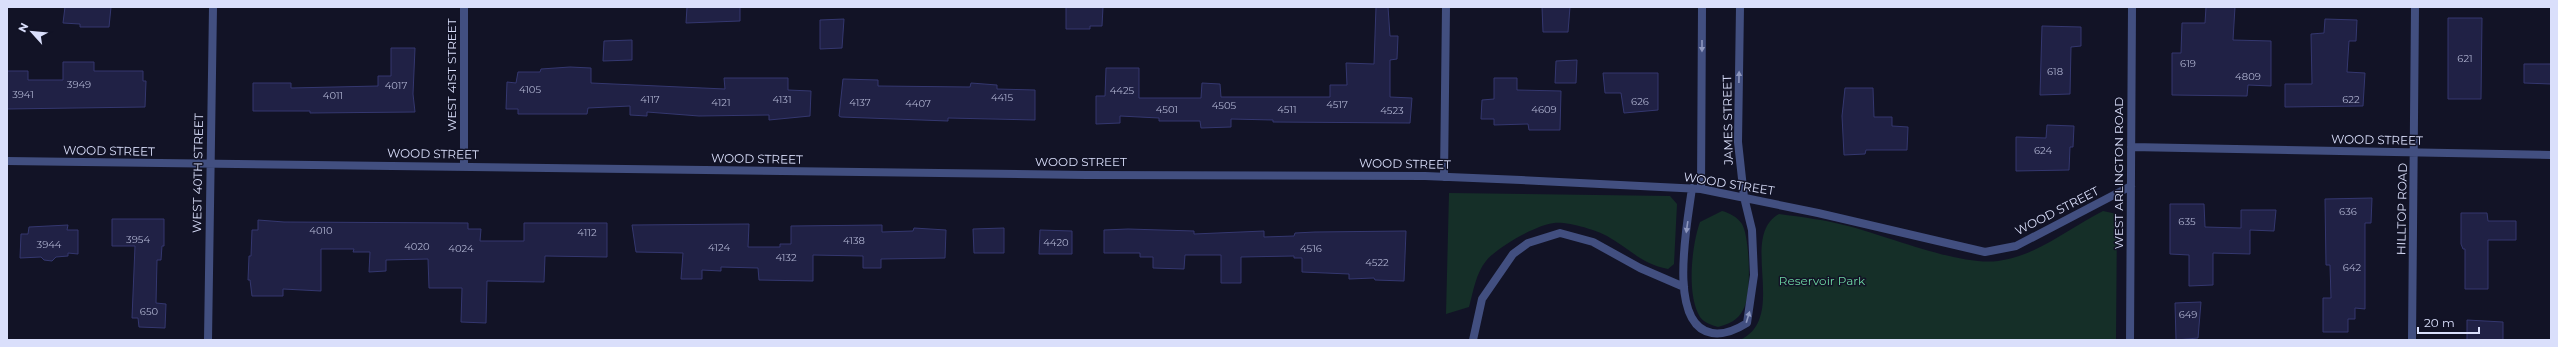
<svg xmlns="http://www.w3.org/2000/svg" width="2558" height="347" viewBox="0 0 2558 347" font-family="Montserrat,sans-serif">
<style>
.green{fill:#152f28}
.building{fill:#202145;stroke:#34376f}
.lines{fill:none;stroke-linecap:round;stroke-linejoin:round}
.street{stroke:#424f80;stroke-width:8}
.oneway{fill:#8e97be}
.labels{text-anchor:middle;stroke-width:3;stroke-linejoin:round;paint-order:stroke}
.number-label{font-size:10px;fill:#acb0ce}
.street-label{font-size:12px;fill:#dadffb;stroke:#121326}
.park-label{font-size:12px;fill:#6cd5a1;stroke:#121326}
</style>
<rect width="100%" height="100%" fill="#121326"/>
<!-- green -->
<path class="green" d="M1449,193L1670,196L1677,204L1674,264L1668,269C1641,264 1629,248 1607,236C1597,230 1566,221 1554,223C1536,225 1497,247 1486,261C1476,273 1473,292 1469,307L1446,314Z
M1722,211C1730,213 1737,217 1742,224C1750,238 1752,297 1743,310C1738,320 1729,324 1718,327C1712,325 1704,323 1700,317C1686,295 1692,244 1700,222Z
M2103,211L2117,214L2116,340H1740C1789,317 1738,237 1779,214C1802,217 1826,220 1848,226C1887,236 1959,266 1998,261C2037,256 2069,228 2103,211Z"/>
<!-- building -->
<path class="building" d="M65,7H111L109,27H80V24L63,23Z
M687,7H740V21L686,23Z
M1066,7H1103L1102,26H1090V29H1066Z
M1376,7H1388L1390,36H1398L1397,59L1390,60V97L1412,98L1410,123L1273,122V120L1231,119V127L1201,128L1200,121H1159V118L1120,116V123L1096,124V96H1105L1106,68H1139V98H1201L1202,83L1220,84L1221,97H1330V85H1347L1346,63L1374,64Z
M1542,7H1570L1568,32H1543Z
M2206,7H2235L2233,40L2271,41V86L2248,85L2247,96L2172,95V53H2181L2182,23H2205Z
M2448,18H2482L2481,99H2448Z
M844,19L842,48L820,49V20Z
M2325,19L2357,20L2356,41H2349L2347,72L2365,73L2363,106L2285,107V84H2312L2311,34L2324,33Z
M2042,26L2081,27V46L2071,47L2070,94L2040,95Z
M632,40V60L603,61L604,41Z
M391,48H415L413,94L415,112L310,113V111H253V83H291V88L378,86V76H391Z
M1577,60L1576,83H1555L1556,61Z
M63,62H94V71H143V81H146L145,107L7,109V71H28V80H63Z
M2524,64H2551V84L2524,83Z
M570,67L591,68V83L725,89L724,78H788V90L811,91L810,116L769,120V115L699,116L647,112V116L630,115V106L588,108L587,114H518V109H506L507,82L516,83L518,72H540L541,69Z
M1603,73H1658V110L1624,113L1621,93H1605Z
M1494,78H1517V90L1561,91L1560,130H1529L1528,124L1494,125V119H1481L1482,100L1494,99Z
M843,79L878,80V86L970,87L971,83L997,85V89L1035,90V120L948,118V121L841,117L839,116Z
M1845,88H1873L1874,117H1892V126L1908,127L1907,150H1866L1865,154L1844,155L1842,116Z
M2047,125L2074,126L2073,147H2070L2069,170L2016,171V137L2046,138Z
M2372,198L2371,223H2365V309L2355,308V319H2348V332H2323V298H2331L2330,265H2326L2325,199Z
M2170,204H2204L2205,227L2241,228V210H2276L2274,231L2250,230V254L2213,253V285L2189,286V255L2170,254Z
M2461,213H2487L2488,221H2516V240H2488V289H2465V249H2463L2461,244Z
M112,219H164V246H162L161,260H157L156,303L166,304L165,328L139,327L138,318H132L135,246H112Z
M258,220L284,222L468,223V229H481L480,241H524V223H607V257L545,256L544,282L487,281L486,323L461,322L462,288H429L428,259L386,260V271L369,272L370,252H353L354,249H321V291L283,289V296H252L250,280H248L249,256H251L252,230H258Z
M749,224L748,247H780V244H791V226L882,225V232L913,231L914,228L946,230L945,258L881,259V268H863V256L813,255V281L759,280L758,268L721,267V271L702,270V279H681L683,253L636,252L632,225Z
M68,225L67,230H78V254L68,253V256L56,257L52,261L44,260L41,257L20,258L21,234H28L29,227Z
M1004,228V253H974L973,229Z
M1128,229L1194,231V234L1264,231V237L1294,236L1295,233L1315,232L1406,231L1404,281L1375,280L1374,278L1349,279V274L1302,272V258H1294V256L1241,257V283H1221V255H1185L1184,269L1153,268V257H1140V253H1104V230Z
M1040,230L1072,231V254H1039Z
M2201,302L2198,338L2176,340L2175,303Z
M2467,320L2503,322V340H2467Z"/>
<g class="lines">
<!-- street -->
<path class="street" d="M464,7V166
M2131,147L2551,155
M7,161L1086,175L1425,176L1521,180L1701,189L1818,213L1985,252L2016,246L2131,186
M1444,177L1446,7
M1692,188C1688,220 1666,325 1712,333C1725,335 1736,330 1747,323L1754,275L1752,230L1744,197L1738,142L1740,7
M1701,189L1702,7
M208,340L213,7
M1473,340L1482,299L1513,254L1528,243L1560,233L1593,242L1640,268L1684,287
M2130,340L2132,7
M2412,340L2415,7"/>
</g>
<!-- one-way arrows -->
<defs><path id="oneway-solid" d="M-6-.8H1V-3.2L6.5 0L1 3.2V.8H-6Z"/></defs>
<g class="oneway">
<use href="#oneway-solid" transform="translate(1702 46) rotate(90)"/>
<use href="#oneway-solid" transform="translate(1739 77) rotate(-89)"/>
<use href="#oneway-solid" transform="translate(1687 227) rotate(98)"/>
<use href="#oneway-solid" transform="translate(1748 317) rotate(-73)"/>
</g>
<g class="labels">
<!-- number labels -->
<g class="number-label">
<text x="2465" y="62">621</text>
<text x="2188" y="67">619</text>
<text x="2055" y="75">618</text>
<text x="2248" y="80">4809</text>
<text x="79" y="88">3949</text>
<text x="396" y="89">4017</text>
<text x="530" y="93">4105</text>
<text x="1122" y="94">4425</text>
<text x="23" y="98">3941</text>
<text x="333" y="99">4011</text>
<text x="1002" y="101">4415</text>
<text x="650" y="103">4117</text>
<text x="782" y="103">4131</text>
<text x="2351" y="103">622</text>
<text x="1640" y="105">626</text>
<text x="721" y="106">4121</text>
<text x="860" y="106">4137</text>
<text x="918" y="107">4407</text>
<text x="1337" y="108">4517</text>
<text x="1224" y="109">4505</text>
<text x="1167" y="113">4501</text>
<text x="1287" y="113">4511</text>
<text x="1544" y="113">4609</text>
<text x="1392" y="114">4523</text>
<text x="2043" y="154">624</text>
<text x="2348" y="215">636</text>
<text x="2187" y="225">635</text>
<text x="321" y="234">4010</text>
<text x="587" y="236">4112</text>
<text x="138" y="243">3954</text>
<text x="854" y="244">4138</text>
<text x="1056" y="246">4420</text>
<text x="49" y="248">3944</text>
<text x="417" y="250">4020</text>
<text x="719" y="251">4124</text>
<text x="461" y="252">4024</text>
<text x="1311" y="252">4516</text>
<text x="786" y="261">4132</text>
<text x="1377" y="266">4522</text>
<text x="2352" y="271">642</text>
<text x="149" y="315">650</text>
<text x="2188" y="318">649</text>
</g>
<!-- street labels -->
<g class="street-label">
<text transform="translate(452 75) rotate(-90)" y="4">WEST 41ST STREET</text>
<text transform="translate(1728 120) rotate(-91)" y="4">JAMES STREET</text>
<text transform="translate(2377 140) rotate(1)" y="4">WOOD STREET</text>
<text transform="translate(109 151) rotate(1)" y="4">WOOD STREET</text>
<text transform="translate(433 154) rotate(1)" y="4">WOOD STREET</text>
<text transform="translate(757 159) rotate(1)" y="4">WOOD STREET</text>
<text x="1081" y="166">WOOD STREET</text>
<text transform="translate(1405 164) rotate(1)" y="4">WOOD STREET</text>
<text transform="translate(198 173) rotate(-89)" y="4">WEST 40TH STREET</text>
<text transform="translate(2119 173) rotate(-90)" y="4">WEST ARLINGTON ROAD</text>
<text transform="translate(1729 184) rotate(9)" y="4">WOOD STREET</text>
<text transform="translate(2402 209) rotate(-89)" y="4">HILLTOP ROAD</text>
<text transform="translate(2057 211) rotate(-27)" y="4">WOOD STREET</text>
</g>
<!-- park labels -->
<g class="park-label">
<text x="1822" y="285">Reservoir Park</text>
</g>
</g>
<!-- border -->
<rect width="2558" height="347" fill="none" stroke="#dadffb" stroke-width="16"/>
<!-- north arrow -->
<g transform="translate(32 32) rotate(297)" stroke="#121326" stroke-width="3" paint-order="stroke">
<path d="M0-3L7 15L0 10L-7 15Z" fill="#dadffb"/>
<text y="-6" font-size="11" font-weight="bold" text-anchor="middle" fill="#dadffb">N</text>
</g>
<!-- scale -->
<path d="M2418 327v6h61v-6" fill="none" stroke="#dadffb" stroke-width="2"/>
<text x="2424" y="327" font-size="12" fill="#dadffb" stroke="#121326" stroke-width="3" paint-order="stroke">20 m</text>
</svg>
